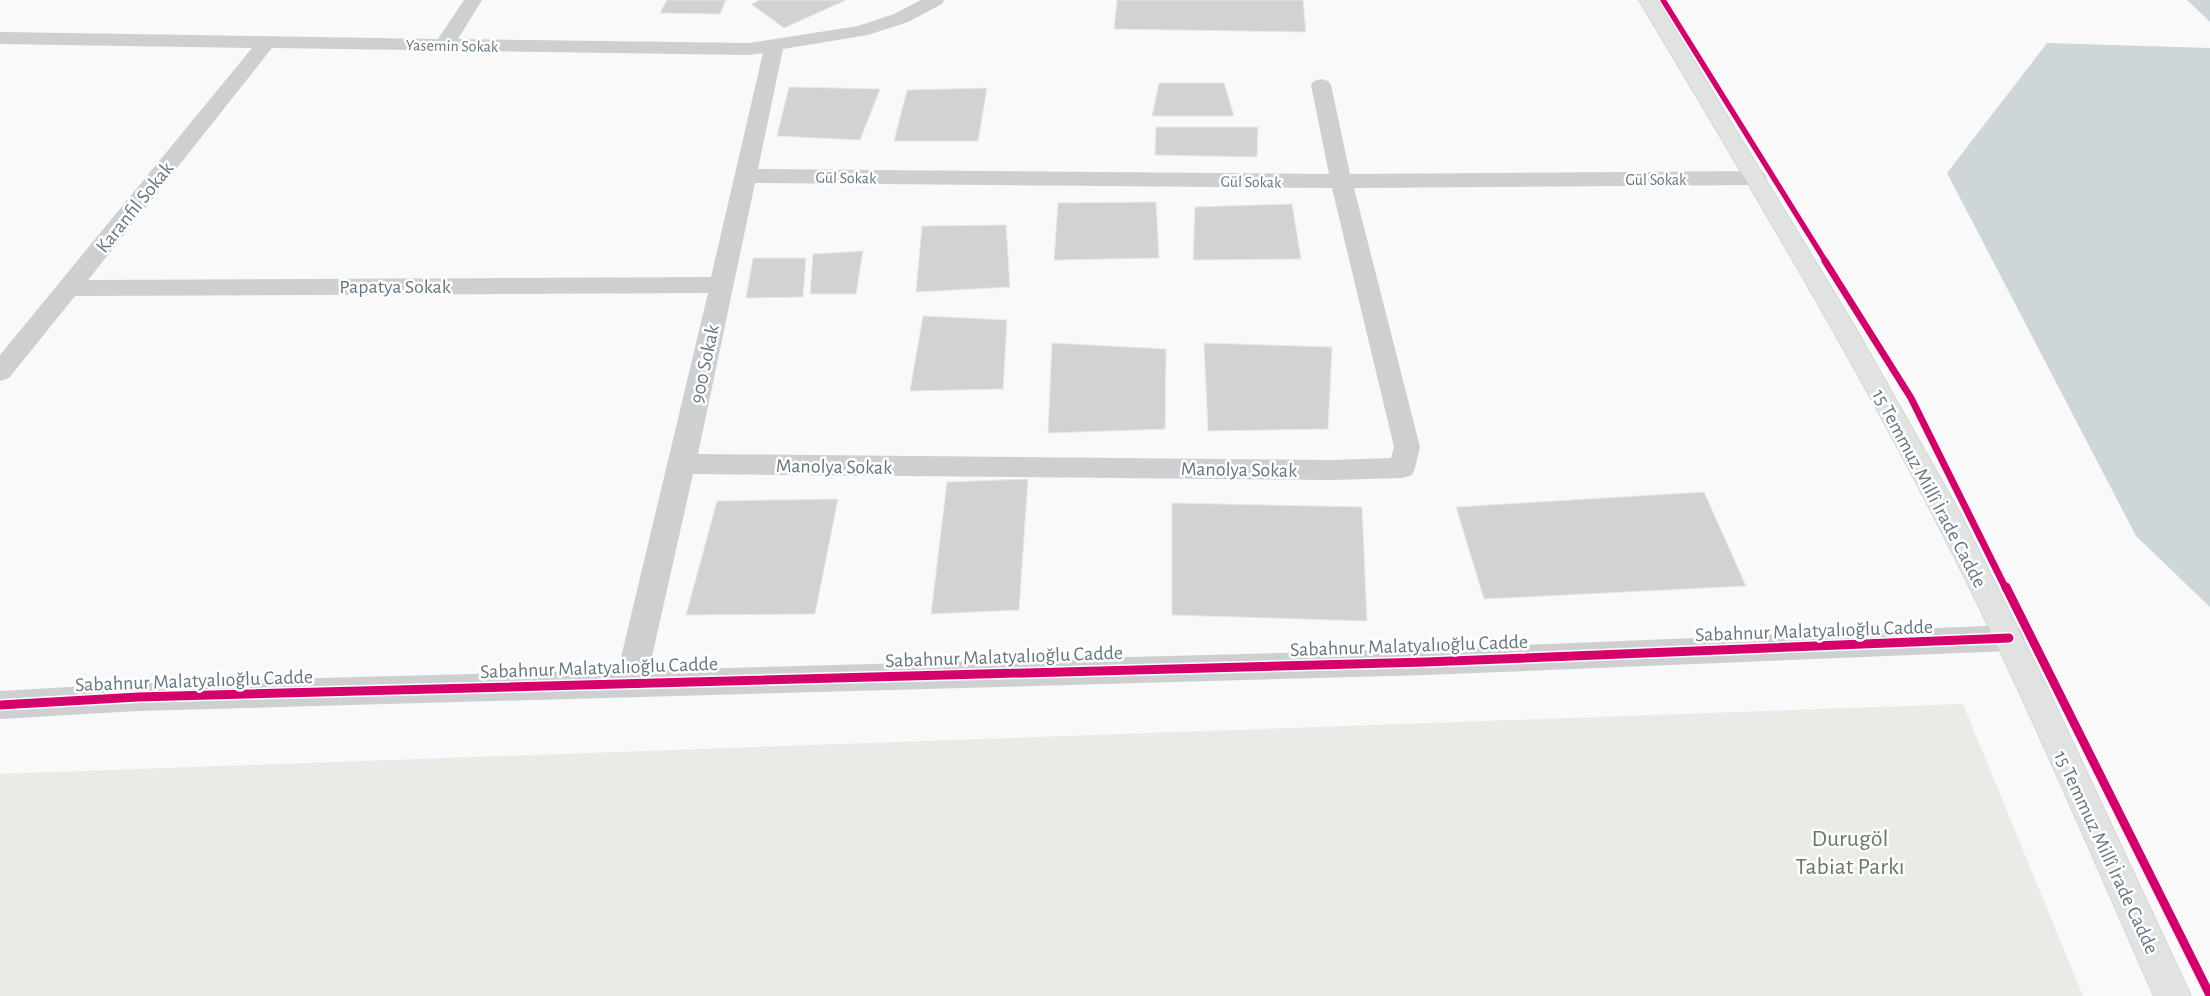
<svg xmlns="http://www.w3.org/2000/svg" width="2210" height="996" viewBox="0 0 2210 996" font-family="'Alegreya Sans',sans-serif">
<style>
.green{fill:#e8ebe6}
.water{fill:#ced6d9}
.building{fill:#d0d2d3;stroke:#e8e8e8}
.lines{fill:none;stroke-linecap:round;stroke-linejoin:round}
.secondary-casing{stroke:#d5d6d7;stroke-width:2}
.minor{fill:#cecfd0;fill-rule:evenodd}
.secondary{fill:#e1e2e2;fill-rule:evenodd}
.cycleway-far2-casing{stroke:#fff;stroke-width:8}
.cycleway-far1-casing{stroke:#fff;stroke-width:10}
.cycleway-casing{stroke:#fff;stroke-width:12}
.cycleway-far2{stroke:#d6006c;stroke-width:5.5}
.cycleway-far1{stroke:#d6006c;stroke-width:7}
.cycleway{stroke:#d6006c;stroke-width:9}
.labels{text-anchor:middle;stroke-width:5;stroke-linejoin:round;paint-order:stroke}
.far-street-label{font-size:16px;fill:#657683;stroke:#fff}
.street-label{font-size:20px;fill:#657683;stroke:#fff}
.near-park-label{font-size:24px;fill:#687a64;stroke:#fff}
</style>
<rect width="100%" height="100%" fill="#f9f9f9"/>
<!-- green -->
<path class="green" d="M1963,704L2083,996H0V774Z"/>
<!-- water -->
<path class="water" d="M2187,0H2210V22Z
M2047,43L2210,48V607L2136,536L1947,173Z"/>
<!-- building -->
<path class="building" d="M667,0H726L720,14L660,13Z
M760,0H846L784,28L751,4Z
M1117,0H1303L1306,32L1114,29Z
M1159,83H1224L1234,116H1152Z
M789,87L880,89L860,140L777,136Z
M987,88L978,141H894L907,90Z
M1156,127H1258L1257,157L1155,155Z
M1156,202L1159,258L1054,260L1058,203Z
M1292,204L1301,259L1193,260L1195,207Z
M1006,225L1010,287L916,292L922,226Z
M863,251L856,294H810L813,254Z
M753,258H806L803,297L746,298Z
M923,316L1007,320L1003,389L910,391Z
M1052,343L1166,349L1165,429L1048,433Z
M1204,343L1332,347L1328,429L1208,431Z
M1028,479L1019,610L931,614L947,482Z
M1704,492L1746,586L1484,599L1456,507Z
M838,499L815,614L686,615L717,501Z
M1172,503L1362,507L1367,621L1172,615Z"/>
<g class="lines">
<defs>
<path id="secondary" d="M1639,0H1657L1852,322L1959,511L2047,687L2191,996H2154C2083,836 2016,675 1935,519C1844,342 1741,171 1639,0Z"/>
</defs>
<!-- secondary casing -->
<use href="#secondary" class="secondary-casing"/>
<!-- minor -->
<path class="minor" d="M464,0H482L458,39L749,43L858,26L894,14L921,0H944L942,4L908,22L868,35L783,49L758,169L1329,174L1311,85L1314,81L1321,79L1328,81L1331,85L1350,174L1756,171L1764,173L1767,178L1764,183L1756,185L1354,188L1420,447L1415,468L1412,475L1402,478L1332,480L693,474L649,670L1426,649L2009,625L2020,629L2024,638L2020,647L2009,651L1426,675L138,711L0,719V691L138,683L618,670L708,293L75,296L9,378L0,381V355L252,48L0,44V32L438,39ZM272,48L749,55L763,53L711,277L88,280ZM755,183L1332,188L1394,447L1391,458L1332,460L698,454Z"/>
<!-- secondary -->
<use href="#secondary" class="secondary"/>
<defs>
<path id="cycleway-far2" d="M1663,0L1826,262"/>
<path id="cycleway-far1" d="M1825,261L1911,398L2006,589"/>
<path id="cycleway" d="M2006,587L2210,995
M0,705L138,697L1426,662L2009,638"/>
</defs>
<!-- cycleway-far2 casing -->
<use href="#cycleway-far2" class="cycleway-far2-casing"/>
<!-- cycleway-far1 casing -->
<use href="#cycleway-far1" class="cycleway-far1-casing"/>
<!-- cycleway casing -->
<use href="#cycleway" class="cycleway-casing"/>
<!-- cycleway-far2 -->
<use href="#cycleway-far2" class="cycleway-far2"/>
<!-- cycleway-far1 -->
<use href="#cycleway-far1" class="cycleway-far1"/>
<!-- cycleway -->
<use href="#cycleway" class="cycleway"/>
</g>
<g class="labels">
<!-- far-street labels -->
<g class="far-street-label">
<text transform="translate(452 45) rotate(1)" y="6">Yasemin Sokak</text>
<text transform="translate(846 177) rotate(1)" y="6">Gül Sokak</text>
<text x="1656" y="185">Gül Sokak</text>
<text transform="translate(1251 181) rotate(1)" y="6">Gül Sokak</text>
</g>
<!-- street labels -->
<g class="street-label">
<text transform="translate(134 207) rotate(-51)" y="7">Karanfil Sokak</text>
<text x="395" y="293">Papatya Sokak</text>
<text transform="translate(704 364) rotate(-78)" y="7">900 Sokak</text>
<text transform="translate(834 466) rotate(1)" y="7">Manolya Sokak</text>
<text transform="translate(1239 469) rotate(1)" y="7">Manolya Sokak</text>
<text transform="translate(1930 488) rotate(62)" y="7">15 Temmuz Millî İrade Cadde</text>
<text transform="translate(1814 630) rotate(-2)" y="7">Sabahnur Malatyalıoğlu Cadde</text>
<text transform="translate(1409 645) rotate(-2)" y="7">Sabahnur Malatyalıoğlu Cadde</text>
<text transform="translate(1004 656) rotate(-2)" y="7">Sabahnur Malatyalıoğlu Cadde</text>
<text transform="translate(599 667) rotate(-2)" y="7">Sabahnur Malatyalıoğlu Cadde</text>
<text transform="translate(194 680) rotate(-2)" y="7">Sabahnur Malatyalıoğlu Cadde</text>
<text transform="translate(2107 852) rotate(65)" y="7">15 Temmuz Millî İrade Cadde</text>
</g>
<!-- near-park labels -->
<g class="near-park-label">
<text x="1850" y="846">Durugöl<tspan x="1850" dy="28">Tabiat Parkı</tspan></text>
</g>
</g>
</svg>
